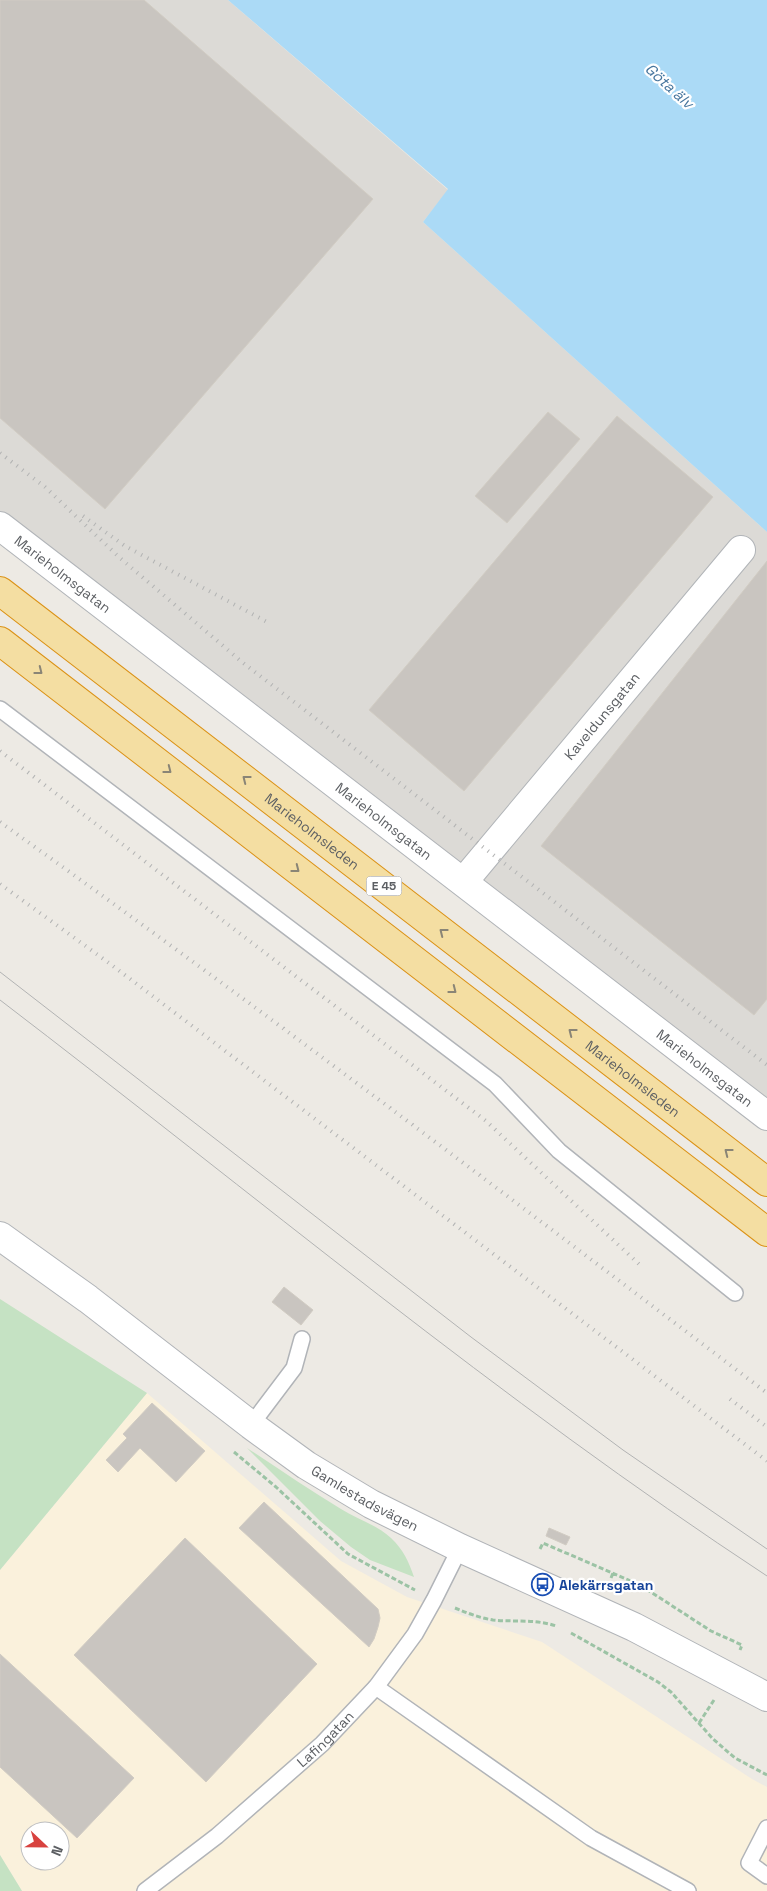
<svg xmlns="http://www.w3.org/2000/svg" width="767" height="1891" viewBox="0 0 767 1891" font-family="'Space Grotesk',sans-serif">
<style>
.commercial{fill:#faf1dc;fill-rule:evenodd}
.industrial{fill:#dcdad6}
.green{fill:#c5e2c3}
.water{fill:#abdaf6}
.building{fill:#c9c5c0;stroke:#d1ccc3}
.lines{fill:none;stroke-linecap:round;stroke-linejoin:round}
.service-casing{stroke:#b1b4b8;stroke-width:18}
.minor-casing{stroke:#b1b4b8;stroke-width:30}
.tertiary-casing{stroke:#b1b4b8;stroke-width:30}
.trunk-casing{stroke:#db9216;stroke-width:30}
.path{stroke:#9cc3a5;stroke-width:3;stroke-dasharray:5 2.5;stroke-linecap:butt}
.service{stroke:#fff;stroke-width:15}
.minor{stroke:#fff;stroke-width:28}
.tertiary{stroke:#fff;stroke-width:28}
.trunk{stroke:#f4dea2;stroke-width:28}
.tram{stroke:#b2b3b3;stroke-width:1}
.rail{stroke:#b2b3b3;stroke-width:4;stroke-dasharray:1 6;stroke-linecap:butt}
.oneway{stroke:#8a8576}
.labels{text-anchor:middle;stroke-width:4.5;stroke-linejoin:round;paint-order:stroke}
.shield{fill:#fff;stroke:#8d8f92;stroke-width:1}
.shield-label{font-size:12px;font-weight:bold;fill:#5c5f63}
.street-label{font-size:14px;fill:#5c5f63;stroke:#fff}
.transit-label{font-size:14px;font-weight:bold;fill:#164399;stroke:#fff;text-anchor:start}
.water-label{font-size:15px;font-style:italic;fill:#47769e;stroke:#fff}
</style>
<rect width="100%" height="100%" fill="#edeae4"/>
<!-- commercial -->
<path class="commercial" d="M147,1393L341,1561L407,1597L542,1642L752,1779L767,1787V1891H22L0,1855V1570ZM30,1831H60V1861H30Z"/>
<!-- industrial -->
<path class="industrial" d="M0,0H228L448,190L423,222L767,532V1104L0,515Z"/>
<!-- green -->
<path class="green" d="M0,1299L147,1393L0,1570Z
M247,1448C278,1468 309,1490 341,1509C357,1519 377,1525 391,1538C403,1549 409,1562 414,1577L370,1560L351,1547L320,1521Z
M0,1855L22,1891H0Z"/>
<!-- water -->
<path class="water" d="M228,0H767V532L423,222L448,189Z"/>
<!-- building -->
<path class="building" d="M0,0H144L373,199L105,509L0,418Z
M548,412L580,439L507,523L475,496Z
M617,416L713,497L464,791L369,710Z
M767,561V999L754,1015L541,846Z
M284,1287L313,1310L301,1325L272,1302Z
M152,1403L205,1451L176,1482L140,1448L118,1472L106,1460L127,1438L123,1434Z
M264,1502L378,1609L380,1618L378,1627L374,1639L369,1647L239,1528Z
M549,1528L570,1537L566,1545L546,1536Z
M185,1538L317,1664L206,1782L74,1655Z
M0,1654L134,1778L77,1838L0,1767Z"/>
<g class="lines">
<defs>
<g id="service">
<path d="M0,709L495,1084L559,1151L735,1293"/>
<path d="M251,1425L294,1368L302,1339"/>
<path d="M376,1687L591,1838L688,1891"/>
<path d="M767,1828L749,1863L767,1876"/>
<path id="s1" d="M145,1891L217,1836L322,1744L376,1687L415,1634L434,1600L460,1548"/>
</g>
<g id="minor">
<path id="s2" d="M0,526L767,1116"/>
<path id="s3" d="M464,881L741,550"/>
</g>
<g id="tertiary">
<path id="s4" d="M0,1236L88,1299L251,1425L306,1465L371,1504L460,1548L634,1627L767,1697"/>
</g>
<g id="trunk">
<path id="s5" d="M0,591L767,1182"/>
<path d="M0,641L767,1232"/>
</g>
</defs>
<!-- service casing -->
<use href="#service" class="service-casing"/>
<!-- minor casing -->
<use href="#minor" class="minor-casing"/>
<!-- tertiary casing -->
<use href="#tertiary" class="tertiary-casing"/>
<!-- trunk casing -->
<use href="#trunk" class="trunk-casing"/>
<!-- path -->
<path class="path" d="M234,1452L276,1487L348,1554L415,1590
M540,1549L543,1543L640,1585L711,1631L742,1645L740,1650
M611,1578L613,1573
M455,1608C467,1613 480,1618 493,1620C513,1622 536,1619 556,1626
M571,1633L658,1682L671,1692L713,1739L735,1758L767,1775
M699,1723L714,1700"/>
<!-- service -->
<use href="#service" class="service"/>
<!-- minor -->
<use href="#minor" class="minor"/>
<!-- tertiary -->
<use href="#tertiary" class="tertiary"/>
<!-- trunk -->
<use href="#trunk" class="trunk"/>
<!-- tram -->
<path class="tram" d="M0,972L471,1337L623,1450L767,1549
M0,1000C254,1194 499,1400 767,1576"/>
<!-- rail -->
<path class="rail" d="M0,453L45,487L120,558L242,662L767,1065
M83,516L125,546L269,623
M0,751L486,1121L641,1266
M0,822C259,1007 513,1200 767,1393
M0,884L109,963L767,1461
M730,1399L767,1427"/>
</g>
<!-- one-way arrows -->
<defs><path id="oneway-chevron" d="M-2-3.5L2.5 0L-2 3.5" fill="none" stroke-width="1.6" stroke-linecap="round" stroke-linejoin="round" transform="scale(1.25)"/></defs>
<g class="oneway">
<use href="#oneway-chevron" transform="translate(39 671) rotate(38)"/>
<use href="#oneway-chevron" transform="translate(168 770) rotate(38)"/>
<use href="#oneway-chevron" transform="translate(246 779) rotate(-142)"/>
<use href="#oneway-chevron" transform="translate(296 869) rotate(38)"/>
<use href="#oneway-chevron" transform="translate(443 932) rotate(-142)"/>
<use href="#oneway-chevron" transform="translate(453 990) rotate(38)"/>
<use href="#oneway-chevron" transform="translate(572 1032) rotate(-142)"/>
<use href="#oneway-chevron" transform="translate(728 1152) rotate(-142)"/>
</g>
<!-- icons -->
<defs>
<symbol id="bus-ring" viewBox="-11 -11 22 22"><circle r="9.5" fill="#fff" stroke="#1a4fb4" stroke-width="1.5"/><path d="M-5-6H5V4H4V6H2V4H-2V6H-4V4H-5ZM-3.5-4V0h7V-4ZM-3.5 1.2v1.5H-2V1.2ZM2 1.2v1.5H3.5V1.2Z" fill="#1a4fb4"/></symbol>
</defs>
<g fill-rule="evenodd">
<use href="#bus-ring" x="530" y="1572" width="25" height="25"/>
</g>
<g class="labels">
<!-- shield labels -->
<rect class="shield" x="366.5" y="876.5" width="35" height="19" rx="4"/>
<g class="shield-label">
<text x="384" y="890">E 45</text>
</g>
<!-- street labels -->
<g class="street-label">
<text dy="5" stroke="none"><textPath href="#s2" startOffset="79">Marieholmsgatan</textPath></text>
<text dy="5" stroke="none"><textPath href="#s3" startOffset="215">Kaveldunsgatan</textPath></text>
<text dy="5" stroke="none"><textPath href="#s2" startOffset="484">Marieholmsgatan</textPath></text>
<text dy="5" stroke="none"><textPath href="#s5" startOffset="394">Marieholmsleden</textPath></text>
<text dy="5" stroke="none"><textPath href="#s2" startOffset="889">Marieholmsgatan</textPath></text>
<text dy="5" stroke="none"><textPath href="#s5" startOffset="799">Marieholmsleden</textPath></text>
<text dy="5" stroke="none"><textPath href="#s4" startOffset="450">Gamlestadsvägen</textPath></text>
<text dy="5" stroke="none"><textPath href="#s1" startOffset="236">Lafingatan</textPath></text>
</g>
<!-- transit labels -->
<g class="transit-label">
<text x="559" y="1590">Alekärrsgatan</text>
</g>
<!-- water labels -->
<g class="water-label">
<text transform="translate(669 86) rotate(42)" y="5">Göta älv</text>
</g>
</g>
<!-- north arrow -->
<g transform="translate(45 1846) rotate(112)"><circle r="24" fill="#ffffff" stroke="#bebfc1"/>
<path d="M0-4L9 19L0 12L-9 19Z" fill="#d8423f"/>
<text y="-8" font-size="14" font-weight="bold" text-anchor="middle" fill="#5c5f63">N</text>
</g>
</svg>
